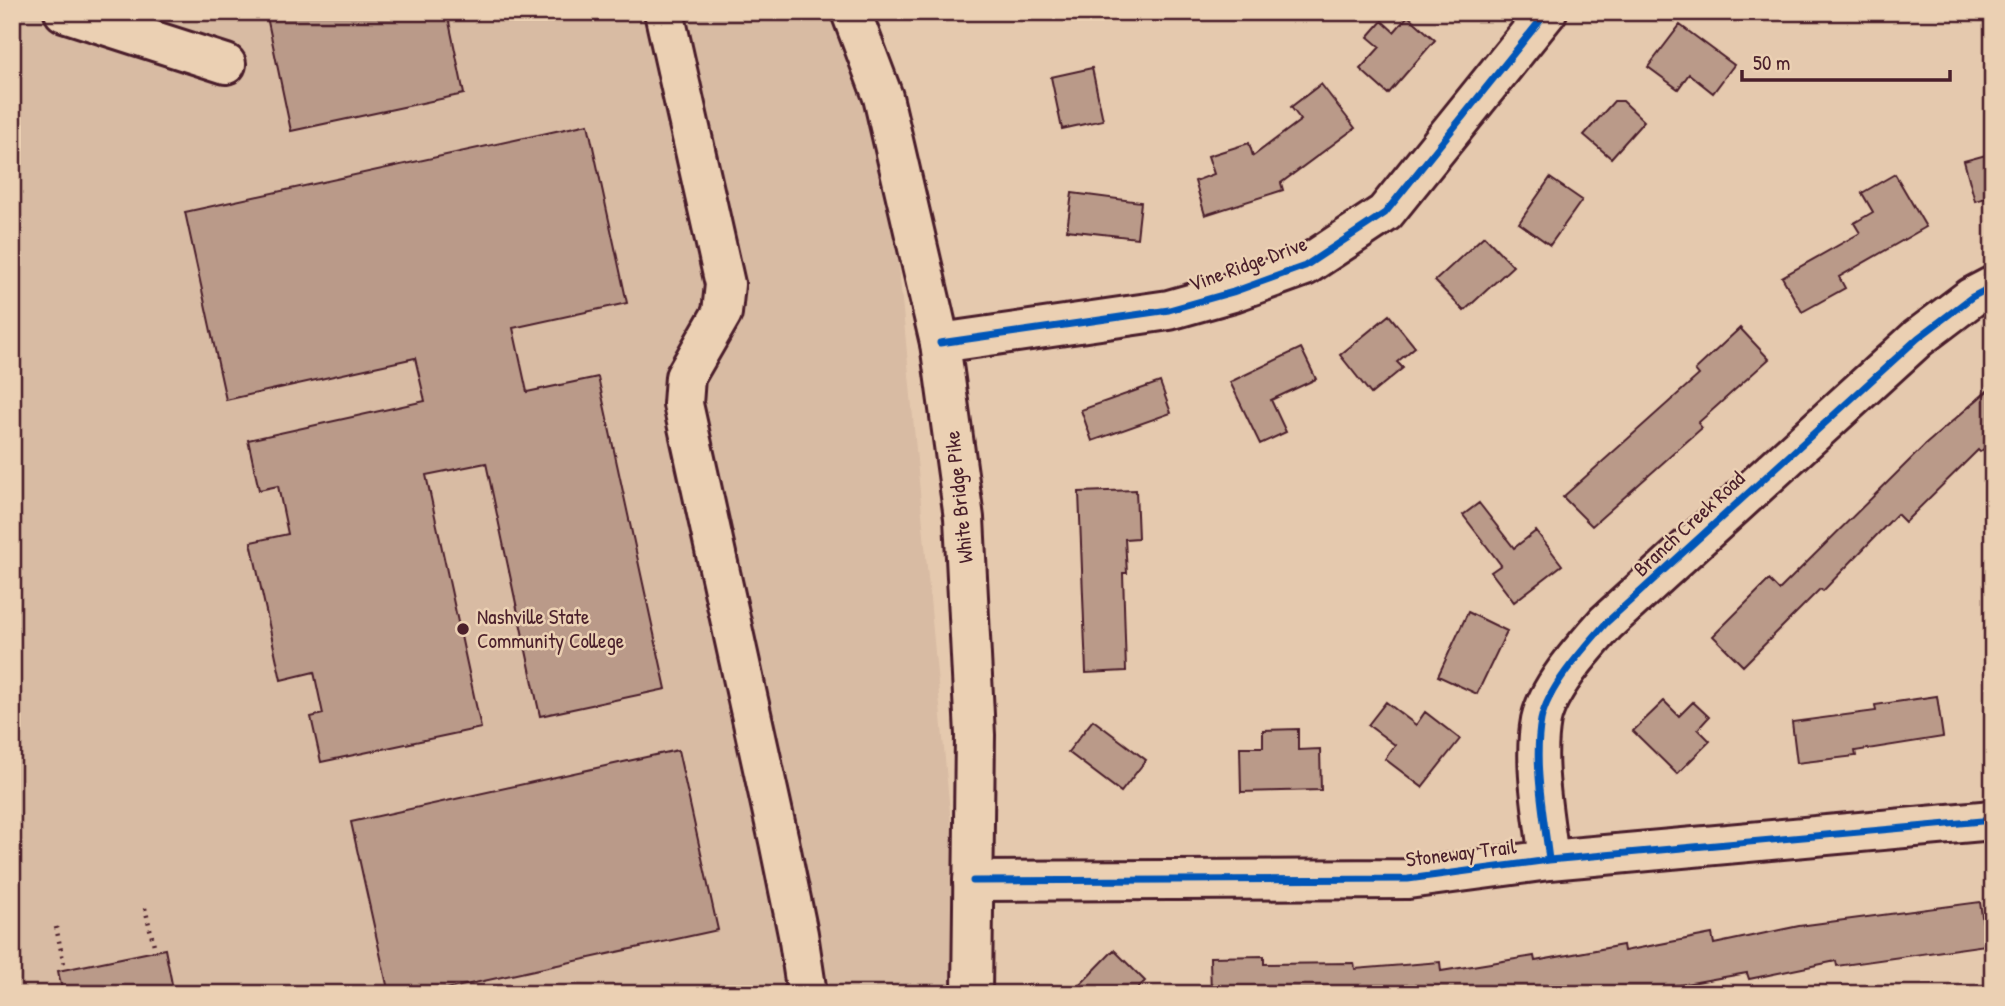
<svg xmlns="http://www.w3.org/2000/svg" width="2005" height="1006" viewBox="0 0 2005 1006" font-family="'Patrick Hand',sans-serif">
<style>
.built{fill:#d8bba3}
.building{fill:#ba9a89;stroke:#4a1f2b;stroke-width:2}
.lines{fill:none;stroke-linecap:round;stroke-linejoin:round}
.minor-casing{stroke:#4a1f2b;stroke-width:44}
.major-casing{stroke:#4a1f2b;stroke-width:44}
.path{stroke:#4a1f2b;stroke-width:4.5;stroke-dasharray:2 5;stroke-linecap:butt}
.minor{stroke:#ebd0b3;stroke-width:38}
.major{stroke:#ebd0b3;stroke-width:38}
.cycleway-casing{stroke:#ebd0b3;stroke-width:11}
.cycleway{stroke:#0057b8;stroke-width:7}
.poi-dot{fill:#4a1f2b;stroke:#ebd0b3;stroke-width:2.5}
.labels{text-anchor:middle;stroke-width:5;stroke-linejoin:round;paint-order:stroke}
.street-label{font-size:21px;fill:#4a1f2b;stroke:#ebd0b3}
.poi-label{font-size:21px;fill:#4a1f2b;stroke:#ebd0b3;text-anchor:start}
</style>
<rect width="100%" height="100%" fill="#e5c9ae"/>
<filter id="ink" filterUnits="userSpaceOnUse"><feTurbulence type="fractalNoise" baseFrequency=".0143" numOctaves="2"/><feDisplacementMap in="SourceGraphic" scale="14" xChannelSelector="R" yChannelSelector="G"/><feConvolveMatrix kernelMatrix="1 2 1 2 8 2 1 2 1" color-interpolation-filters="sRGB"/></filter>
<g filter="url(#ink)">
<!-- built -->
<path class="built" d="M12,12H846L883,97L967,994H12Z"/>
<!-- building -->
<path class="building" d="M266,12H447L464,94L291,131Z
M1408,16L1435,40L1388,94L1360,69L1380,47L1368,37L1382,21L1394,32Z
M1680,25L1734,65L1713,93L1689,74L1678,89L1648,67Z
M1092,68L1103,120L1062,129L1051,77Z
M1321,84L1355,128L1281,183L1283,190L1205,215L1195,181L1214,174L1208,156L1249,143L1253,156L1301,120L1291,107Z
M1614,101H1623L1644,121L1611,158L1584,135Z
M588,124L627,303L513,328L527,392L598,377L666,689L540,716L486,463L426,475L481,728L321,762L311,717L323,714L314,672L281,680L251,542L288,534L278,486L259,490L248,440L425,401L415,358L226,400L185,212Z
M1993,153V196L1975,201L1964,161Z
M1895,174L1926,227L1839,277L1845,288L1802,312L1782,277L1860,233L1854,223L1873,212L1862,193Z
M1550,178L1582,200L1550,245L1519,223Z
M1072,193L1141,202L1137,238L1067,230Z
M1484,236L1513,266L1464,311L1435,281Z
M1389,315L1415,347L1397,362L1403,368L1371,394L1340,355Z
M1740,328L1769,359L1698,423L1702,428L1592,526L1563,497L1699,375L1695,370Z
M1301,348L1316,379L1271,400L1286,432L1260,444L1230,382Z
M1160,382L1171,413L1092,441L1081,410Z
M1993,386V441L1980,452L1978,450L1905,522L1897,514L1823,591L1820,589L1743,666L1713,636L1769,580L1779,590L1926,444Z
M1136,490L1138,538L1125,539L1127,573H1123L1126,671L1086,673L1079,492Z
M1479,503L1514,548L1536,531L1562,565L1514,602L1491,572L1501,565L1463,515Z
M1468,612L1507,631L1477,694L1438,676Z
M1937,696L1943,737L1855,751L1856,756L1797,763L1792,722L1876,711L1875,705Z
M1664,701L1679,716L1693,702L1709,717L1698,729L1710,741L1677,774L1633,731Z
M1386,702L1416,725L1425,712L1460,739L1422,787L1385,759L1395,745L1368,725Z
M1093,720L1146,760L1121,792L1068,752Z
M1298,729V750L1320,749L1321,790L1241,792L1240,747H1263V730Z
M678,750L718,930L424,994H389L351,822Z
M1980,902L1986,945L1837,966L1836,961L1749,979L1747,973L1630,994H1211L1210,957L1264,956V964L1354,963L1355,969L1440,962L1441,971L1534,956L1535,961L1623,945L1624,951L1712,934L1714,944L1799,926Z
M165,949L174,994H63L58,971Z
M1114,950L1145,981L1132,994H1071Z"/>
<g class="lines">
<defs>
<path id="minor" d="M64,12L226,64
M664,12L725,284L722,313L685,377L683,404L779,841L798,934L807,994
M940,343L1169,310L1233,292L1305,266L1385,213L1547,12
M1549,860C1544,816 1533,764 1541,720C1548,687 1584,648 1606,623L1918,338L1972,297L1993,286
M973,881L1408,879L1549,860L1993,820"/>
<path id="major" d="M851,12L883,97L940,343L964,518L975,735L972,994"/>
</defs>
<!-- minor casing -->
<use href="#minor" class="minor-casing"/>
<!-- major casing -->
<use href="#major" class="major-casing"/>
<!-- path -->
<path class="path" d="M145,908L154,945
M56,927L64,964"/>
<!-- minor -->
<use href="#minor" class="minor"/>
<!-- major -->
<use href="#major" class="major"/>
<defs>
<path id="cycleway" d="M940,343L1169,310L1233,292L1305,266L1385,213L1547,12
M1549,860C1544,816 1533,764 1541,720C1548,687 1584,648 1606,623L1918,338L1972,297L1993,286
M973,881L1408,879L1549,860L1993,820"/>
</defs>
<!-- cycleway casing -->
<use href="#cycleway" class="cycleway-casing"/>
<!-- cycleway -->
<use href="#cycleway" class="cycleway"/>
</g>
</g>
<!-- markers -->
<circle class="poi-dot" cx="463" cy="629" r="7"/>
<g class="labels">
<!-- street labels -->
<g class="street-label">
<text transform="translate(1248 264) rotate(-20)" y="7">Vine Ridge Drive</text>
<text transform="translate(959 497) rotate(-96)" y="7">White Bridge Pike</text>
<text transform="translate(1689 524) rotate(-43)" y="7">Branch Creek Road</text>
<text transform="translate(1461 853) rotate(-7)" y="7">Stoneway Trail</text>
</g>
<!-- poi labels -->
<g class="poi-label">
<text x="477" y="624">Nashville State<tspan x="477" dy="24">Community College</tspan></text>
</g>
</g>
<!-- margin -->
<rect width="2005" height="1006" fill="none" stroke="#ebd0b3" stroke-width="42"/>
<rect x="21" y="21" width="1963" height="964" fill="none" stroke="#4a1f2b" stroke-width="2.5" filter="url(#ink)"/>
<!-- scale -->
<path d="M1742 70v10h208v-10" fill="none" stroke="#4a1f2b" stroke-width="3.5"/>
<text x="1753" y="70" font-size="21" fill="#4a1f2b" stroke="#ebd0b3" stroke-width="5" paint-order="stroke">50 m</text>
</svg>
